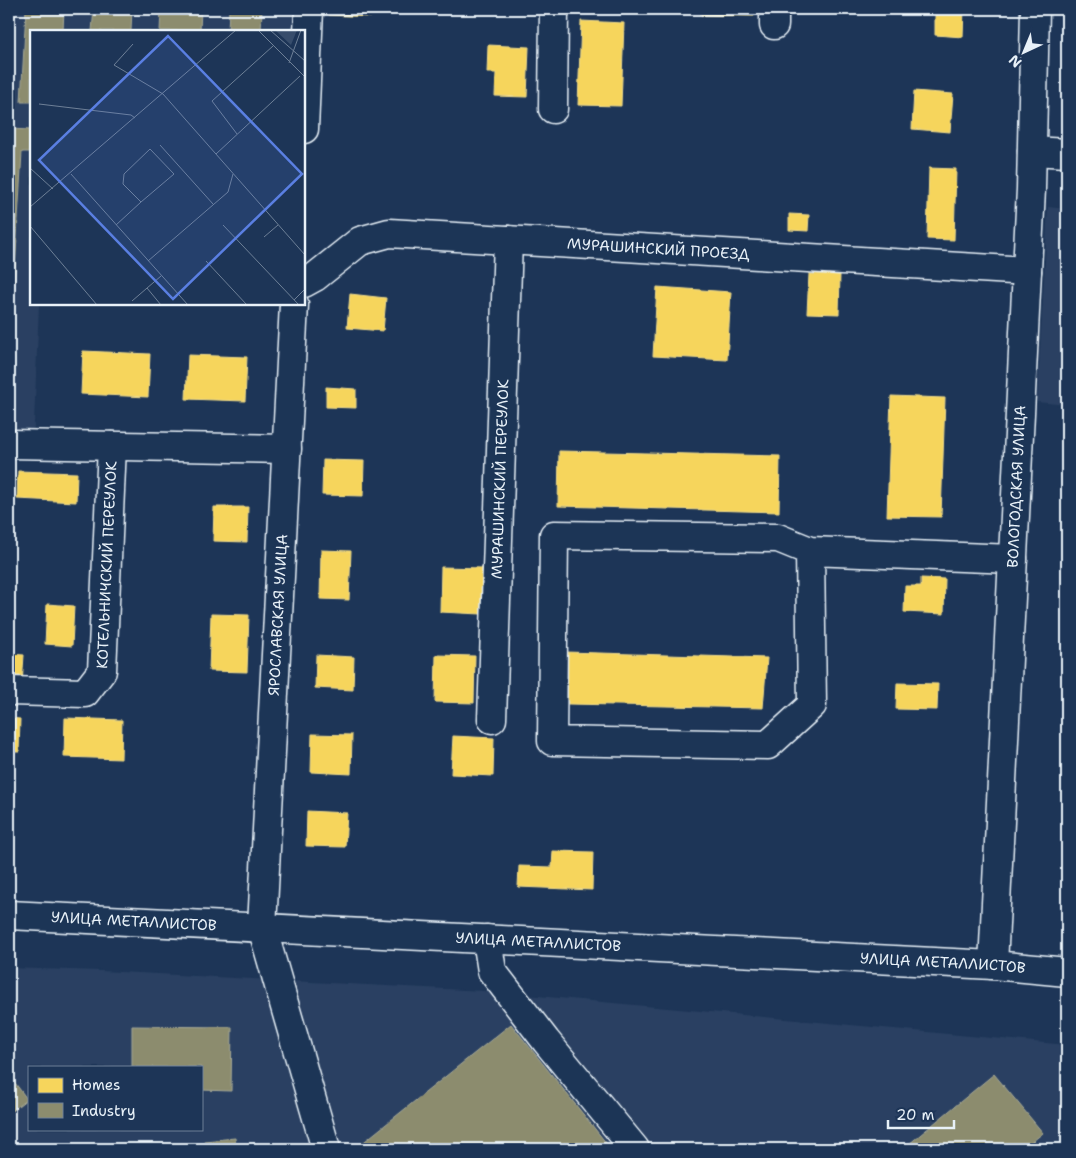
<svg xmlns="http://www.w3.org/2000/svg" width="1076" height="1158" viewBox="0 0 1076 1158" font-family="'Shantell Sans',sans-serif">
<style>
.built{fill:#2a4162;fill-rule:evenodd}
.homes{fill:#f6d55c;stroke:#f2dd8b}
.industry{fill:#8c8c6e;stroke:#a8aa97}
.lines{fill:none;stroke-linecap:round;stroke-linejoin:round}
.minor-casing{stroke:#e8f1f8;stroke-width:31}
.minor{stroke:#1d3557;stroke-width:28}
.labels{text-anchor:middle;stroke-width:5;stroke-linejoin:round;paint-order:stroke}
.street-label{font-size:15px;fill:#e8f1f8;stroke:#1d3557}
.inset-road{fill:none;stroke:#6e8097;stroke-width:1}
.view{fill:#5a7fe2;fill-opacity:0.15;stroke:#5a7fe2;stroke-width:2.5}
.inset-edge{fill:none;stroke:#e8f1f8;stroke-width:2.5}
</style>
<rect width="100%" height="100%" fill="#1d3557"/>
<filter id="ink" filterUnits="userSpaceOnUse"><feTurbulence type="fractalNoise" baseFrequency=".02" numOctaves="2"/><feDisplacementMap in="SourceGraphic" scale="10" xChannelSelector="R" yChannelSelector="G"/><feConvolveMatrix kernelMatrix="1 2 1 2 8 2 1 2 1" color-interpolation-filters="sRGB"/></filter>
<g filter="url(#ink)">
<!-- built -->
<path class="built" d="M9,9H297L296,31H31V304H39L33,447L9,445Z
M1048,207L1067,209V405L1037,402Z
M9,968L101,971L483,991L1067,1045V1149H9ZM29,1067H201V1129H29Z"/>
<!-- homes -->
<path class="homes" d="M330,9H372L371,17L329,15Z
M701,9H754V16L701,15Z
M935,9H964L963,37L935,35Z
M581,21L624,23L621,106L578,105Z
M488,45L529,47L527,97L495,96L496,73H487Z
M914,91L953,94L950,132L912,129Z
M929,168L956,169L954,240L927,239Z
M789,214L809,215L808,231L789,230Z
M809,274L840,275L839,314L807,313Z
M657,287L731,292L727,360L653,356Z
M350,294L386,298L383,331L347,328Z
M83,351L150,354L148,397L81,394Z
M188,355L247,357L245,401L186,399Z
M326,387L356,389V408L326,407Z
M891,396L945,398L941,517L887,516Z
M559,451L780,456L779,512L558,506Z
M323,460L364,461L363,496L322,495Z
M18,471L77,473L76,502L17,499Z
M214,507H248L247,542L213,541Z
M321,550L351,551L349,600L320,599Z
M441,567L483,568L481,614L440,612Z
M921,578L945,579L944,614L904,612L905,586H921Z
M47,604L74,606L72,646L45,644Z
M211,614L249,615L247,672L209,671Z
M566,652L767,658L763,708L568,704Z
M9,654L24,655L22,685L9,684Z
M316,655L354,657L353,690L315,688Z
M436,655L475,656L474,703L435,702Z
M897,683L938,684L937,710L896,709Z
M9,718L20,719L19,752H9Z
M65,718L122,720L121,759L64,757Z
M312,734L352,735L351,774L311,772Z
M453,736L494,738L493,776L451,774Z
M307,811L347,813L345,847L306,846Z
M553,851L593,852L592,890L518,887L519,866L552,867Z"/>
<!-- industry -->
<path class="industry" d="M26,9H64L63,31H31V102H21Z
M94,9H132L131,31H92Z
M161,9H201L200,31H160Z
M229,9H262L261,31H228Z
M9,129L31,130V152H22L9,372Z
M511,1024L611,1149H355Z
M132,1026L232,1027L231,1091L201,1090V1067H132Z
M994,1074L1043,1133L1023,1149H903Z
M9,1075L27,1099L9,1113Z
M235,1138L236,1149H204V1141Z"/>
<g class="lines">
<defs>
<g id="minor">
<path d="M774,25V9"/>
<path d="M553,109L554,9"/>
<path d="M304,129L309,9"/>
<path d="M1032,151L1067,153"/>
<path id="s1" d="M304,283L315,277L360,241L389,233L1027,271"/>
<path d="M294,304L262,927L326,1149"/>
<path d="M9,444L287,449"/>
<path d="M810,551L778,538L554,535L552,741L768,745L812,705L810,551L1013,559"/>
<path id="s2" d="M9,691L85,693L102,671L112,446"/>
<path id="s3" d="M492,719L508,240"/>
<path id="s4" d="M9,915L993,965L1067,972"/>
<path d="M487,939L492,971L546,1041L635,1149"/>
<path id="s5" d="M993,965L1031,189L1035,9"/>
</g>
</defs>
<!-- minor casing -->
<use href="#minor" class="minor-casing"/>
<!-- minor -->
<use href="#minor" class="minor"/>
</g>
</g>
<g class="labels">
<!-- street labels -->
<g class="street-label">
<text dy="5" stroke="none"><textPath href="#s1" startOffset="370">МУРАШИНСКИЙ ПРОЕЗД</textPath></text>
<text dy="5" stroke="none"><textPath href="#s3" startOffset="240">МУРАШИНСКИЙ ПЕРЕУЛОК</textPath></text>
<text dy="5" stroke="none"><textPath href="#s5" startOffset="479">ВОЛОГОДСКАЯ УЛИЦА</textPath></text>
<text dy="5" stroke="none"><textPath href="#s2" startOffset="210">КОТЕЛЬНИЧСКИЙ ПЕРЕУЛОК</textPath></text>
<text transform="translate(278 615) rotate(-87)" y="5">ЯРОСЛАВСКАЯ УЛИЦА</text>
<text dy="5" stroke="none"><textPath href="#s4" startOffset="125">УЛИЦА МЕТАЛЛИСТОВ</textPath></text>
<text dy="5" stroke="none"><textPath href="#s4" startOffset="530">УЛИЦА МЕТАЛЛИСТОВ</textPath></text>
<text dy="5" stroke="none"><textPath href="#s4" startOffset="935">УЛИЦА МЕТАЛЛИСТОВ</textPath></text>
</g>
</g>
<!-- overview -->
<g transform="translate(30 30)">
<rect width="275" height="275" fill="#1d3557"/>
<path d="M245,0H267L261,15Z" fill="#374d6c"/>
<path class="inset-road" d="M228,0L275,47M240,0L275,31M103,14L84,35L133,64L275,225M259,33L271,0M9,74L101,85L105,88M207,104L182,71L243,16M130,115L183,174M186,124L270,46M0,138L23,159M41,144L158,275M0,177L206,0M86,195L111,172L93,154L94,144L120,119L144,144L111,172M193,195L269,275M0,196L67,275M234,207L248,195M118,231L198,162L203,144M176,231L217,275M117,258L131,275M264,270L275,259M102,271L131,246"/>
<path class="view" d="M138,6L272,144L143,269L9,130Z"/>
<rect width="275" height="275" class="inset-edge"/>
</g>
<!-- margin -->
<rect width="1076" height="1158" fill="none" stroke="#1d3557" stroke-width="30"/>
<rect x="15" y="15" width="1046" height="1128" fill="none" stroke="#e8f1f8" stroke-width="2" filter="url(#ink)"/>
<!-- legend -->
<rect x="28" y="1066" width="175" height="65" fill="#1d3557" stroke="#6e8097"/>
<rect x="38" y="1078" width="25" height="15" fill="#f6d55c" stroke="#6e8097"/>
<text x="72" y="1090" font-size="15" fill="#e8f1f8">Homes</text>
<rect x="38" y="1103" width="25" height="15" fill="#8c8c6e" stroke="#6e8097"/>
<text x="72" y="1116" font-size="15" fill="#e8f1f8">Industry</text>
<!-- north arrow -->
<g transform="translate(1024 52) rotate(224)" stroke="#1d3557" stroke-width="4" paint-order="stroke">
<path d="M0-4L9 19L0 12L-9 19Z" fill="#e8f1f8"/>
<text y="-8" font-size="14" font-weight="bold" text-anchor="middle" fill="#e8f1f8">N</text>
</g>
<!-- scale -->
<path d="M888 1120v8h66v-8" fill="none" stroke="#e8f1f8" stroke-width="2.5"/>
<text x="896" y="1120" font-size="15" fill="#e8f1f8" stroke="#1d3557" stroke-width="4" paint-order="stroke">20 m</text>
</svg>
